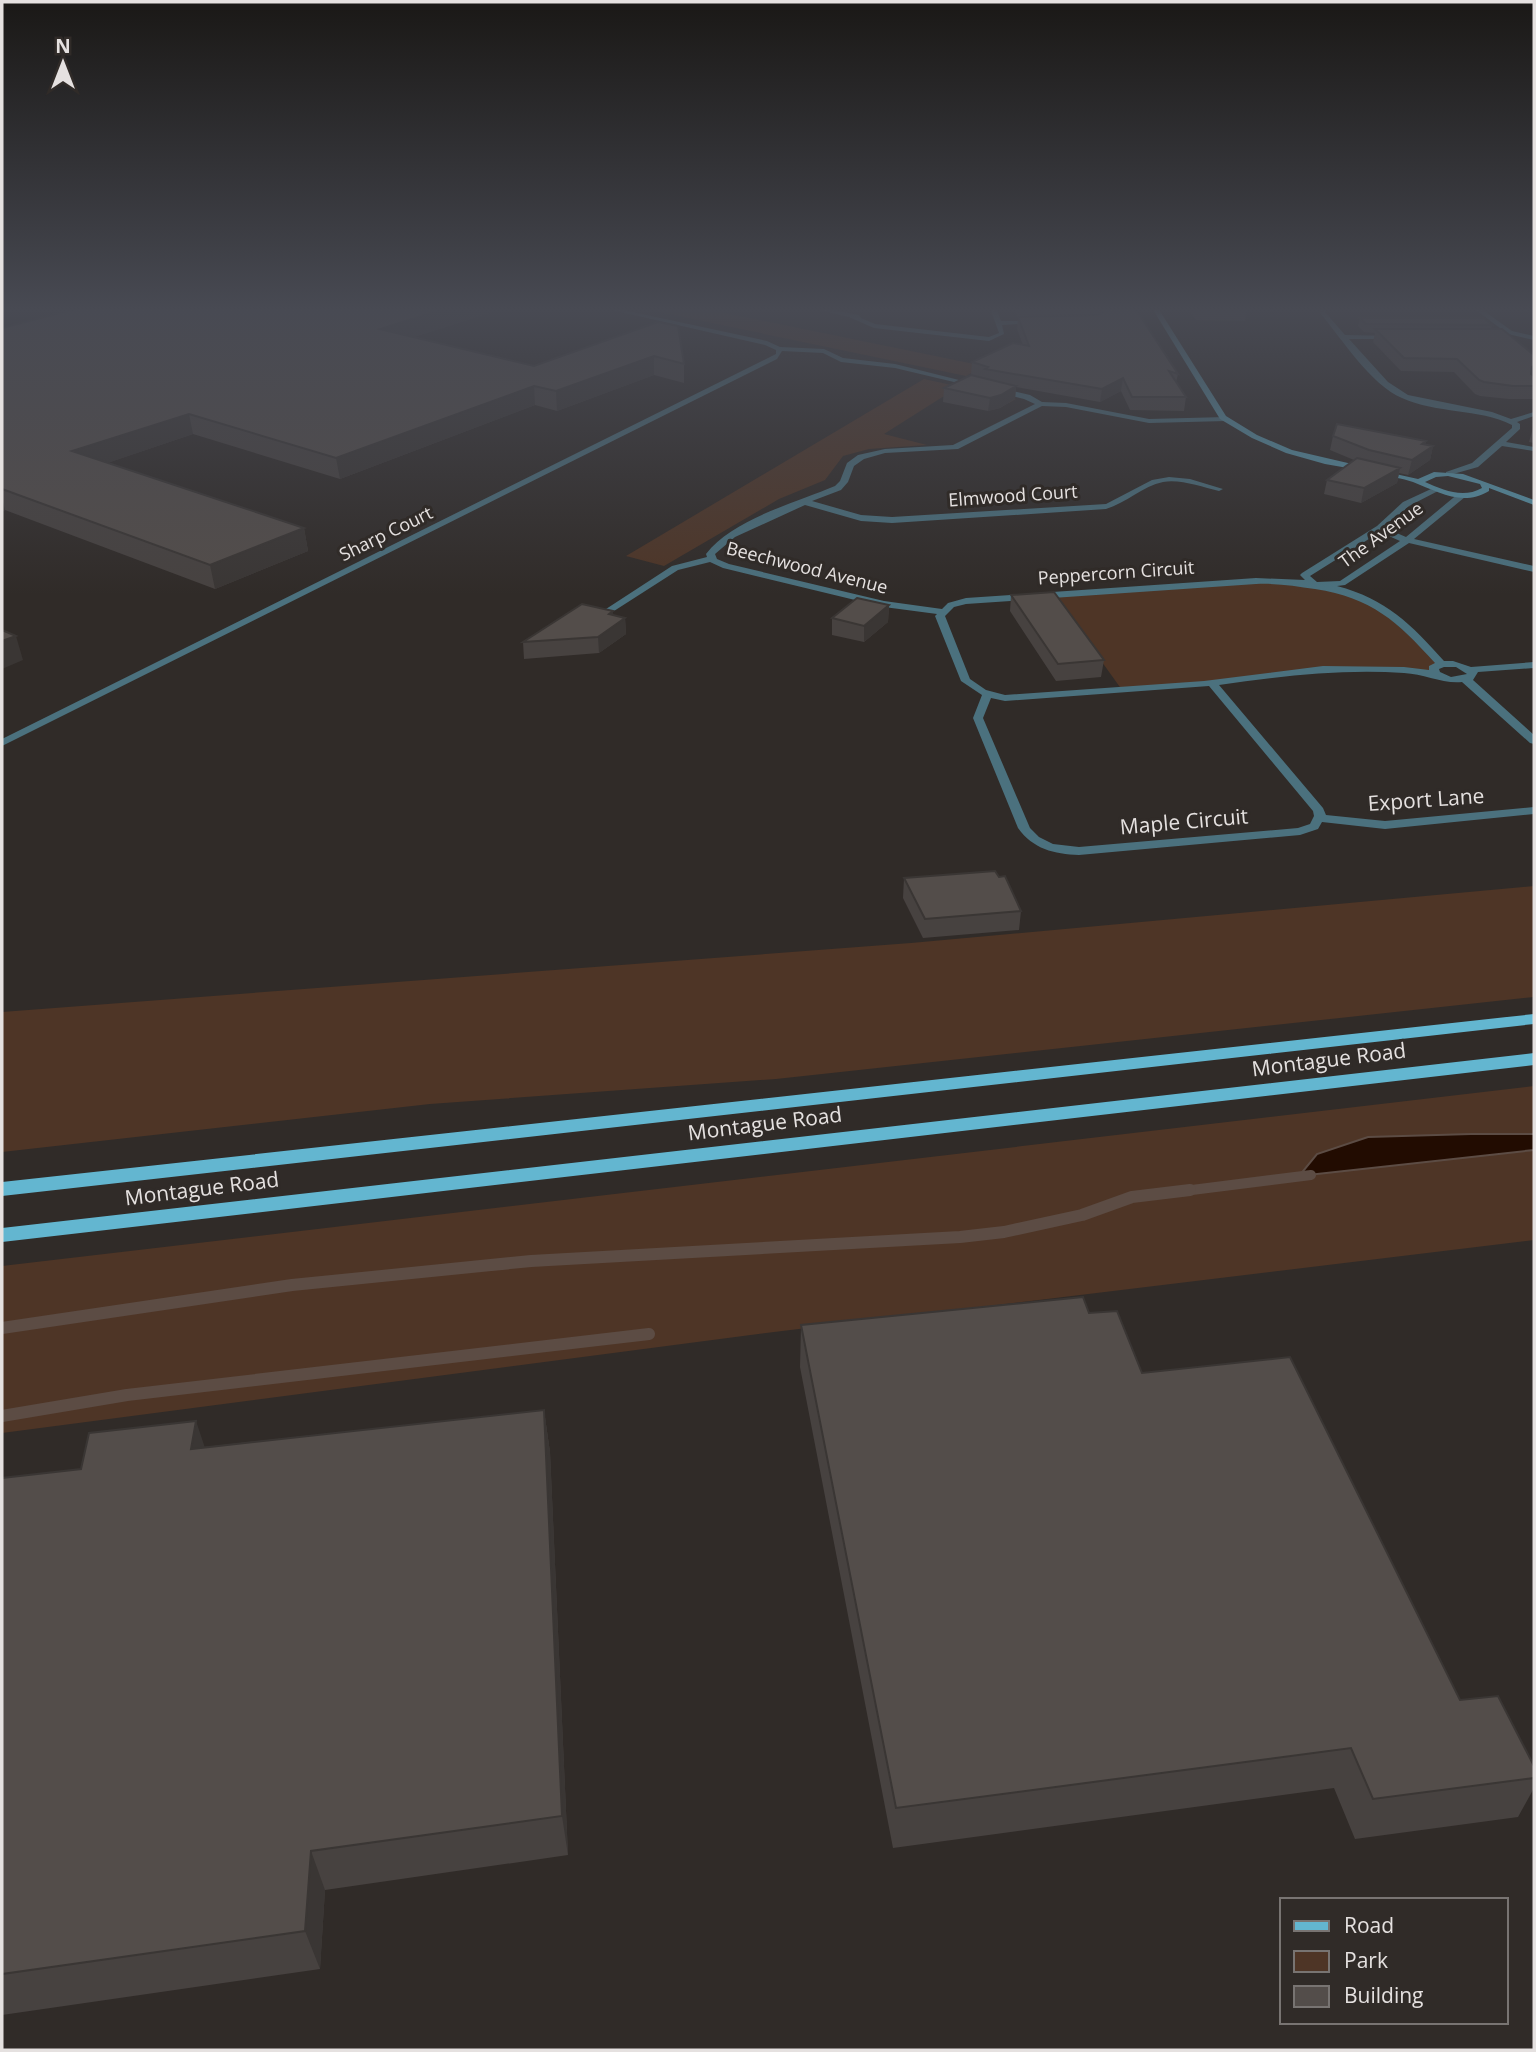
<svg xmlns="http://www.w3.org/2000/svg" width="1536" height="2052" viewBox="0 0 1536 2052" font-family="'Open Sans',sans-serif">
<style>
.green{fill:#4e3526}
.water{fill:#220c01;stroke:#5c4c44;stroke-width:2}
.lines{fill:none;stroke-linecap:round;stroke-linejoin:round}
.stream-far1{stroke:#5c4c44;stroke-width:10}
.stream{stroke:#5c4c44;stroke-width:12}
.street{fill:#4b717e;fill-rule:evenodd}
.secondary{fill:#5998ac;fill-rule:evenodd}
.primary{fill:#63b6d0;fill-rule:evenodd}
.wall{fill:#474240}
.shaded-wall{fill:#3a3634}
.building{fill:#534d4a;stroke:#3a3634;stroke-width:2}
.labels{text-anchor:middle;stroke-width:6;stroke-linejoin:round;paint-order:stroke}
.far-street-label{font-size:18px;fill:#e5e1e0;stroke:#302b28}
.street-label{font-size:21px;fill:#e5e1e0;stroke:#302b28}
</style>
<rect width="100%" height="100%" fill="#302b28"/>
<!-- green -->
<path class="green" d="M640,308H701L984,366L966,376Z
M924,379L1016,399L1009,403L952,391L884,434L927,445L869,449L843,456L825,480L779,499L664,566L626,556Z
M1291,581L1372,602L1441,664L1433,671L1341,669L1122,690L1054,595Z
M1534,886V997L776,1079L430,1104L2,1152V1012L911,943Z
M1534,1086V1240L774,1332L2,1433V1266Z"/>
<!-- water -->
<path class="water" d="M1471,1134H1534V1150L1299,1176L1317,1154L1368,1137Z"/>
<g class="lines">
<!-- stream-far1 -->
<path class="stream-far1" d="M1176,1192L1311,1175"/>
<!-- stream -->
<path class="stream" d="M2,1328L292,1285L531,1261L960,1237L1004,1232L1082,1215L1132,1197L1190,1190
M2,1416L127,1395L649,1334"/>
<!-- street -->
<path class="street" d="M2,308H13L2,312Z
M603,308H614L767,341L780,347L824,349L843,358L895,364L979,385L975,387L895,368L841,362L823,353L782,351L777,359L2,746V739L776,354V350L765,345Z
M810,308H822L859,315L861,318L875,324L989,337L999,333L990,308H996L1001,321H1035L1038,323L1002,325L1004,334L989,341L874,328L849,317Z
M1321,308H1327L1325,312L1345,335L1392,336L1390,339H1349L1388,382L1408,395L1492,412L1511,419L1534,412V416L1517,422L1520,424V429L1506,442L1534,447V451L1502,446L1478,467L1446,476V472L1472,463L1512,428V425C1478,408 1437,414 1402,398C1371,385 1342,339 1320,313Z
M1473,308H1480L1512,331L1534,336V340L1508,334Z
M999,388L1030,395L1042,402L1066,403L1149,419L1226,417L1230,419L1226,421L1149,423L1066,407L1042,406L958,449L885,453L864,459L854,466L848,482L841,490L812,501L861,515L892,517L1106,504L1152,480L1169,477L1190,479L1223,489L1219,491C1201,487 1181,479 1163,482C1143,486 1126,503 1106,509L892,523L861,521L805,505L735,537L715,554L717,559L729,564L884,601L942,609L948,603L966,598L1256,578L1305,580L1300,575L1302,573L1377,526L1403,502L1431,489L1438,491L1409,506L1385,528L1406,537L1459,493H1465V497L1414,539L1534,566V572L1409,543L1345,585L1337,586C1386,599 1411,624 1444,661H1453L1471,667L1534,662V668L1478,672L1473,680L1534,735V744L1530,743L1462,682C1443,684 1424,674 1404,673C1341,669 1281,676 1219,685L1323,808L1326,815L1385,821L1534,807V814L1385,829L1322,822L1318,829L1300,835L1079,855C1054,854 1033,849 1018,828L973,718L982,695L961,681L935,616L937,614L884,607L723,568L710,562L678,570L614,611L606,609L672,566L707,557L706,554C733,519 795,503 835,486L840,481L847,463L858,455L885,449L953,445L1035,404L1024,399L996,392ZM1380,532L1400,541L1340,581L1317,582L1310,576ZM1256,584C1276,583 1295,586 1315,589C1372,598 1397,621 1435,663L1429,666V670L1404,667L1323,666L1204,681L1005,695L986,690L970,679L945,616L954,607L966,604ZM1444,667H1456L1467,674L1451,677L1440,672L1439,669ZM1209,686L1313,811L1314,816L1310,824L1298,828L1079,847L1053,844L1039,837L1030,828L983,718L991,698L1005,701Z"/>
<!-- secondary -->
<path class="secondary" d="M1152,308H1158L1226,416L1257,435L1292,450L1365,467V471L1325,464L1286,453L1252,438L1220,419Z
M1382,471L1418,479L1434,472L1463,474L1534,500V505L1489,488V491C1462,507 1439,492 1413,482C1402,478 1390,477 1379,475L1378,473ZM1448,476L1480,484L1482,488C1463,499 1443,490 1425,482L1436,477Z"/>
<!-- primary -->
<path class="primary" d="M1534,1014V1024L2,1196V1182Z
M1534,1053V1065L2,1242V1228Z"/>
</g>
<!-- wall -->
<path class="wall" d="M79,308H505L414,337L534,366L658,322L684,364V383L654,375L557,411L535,405L340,479L193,434L107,463L304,528L308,551L215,589L5,510L2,512V328Z
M1014,308H1135L1178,374L1176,382L1186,397L1184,411L1130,410L1121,391L1100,402L1016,387L1015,399L1000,408L988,411L943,402L944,388L971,375L972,362L1023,345L1017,329L1018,318Z
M1187,308H1247L1245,321L1196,320Z
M1360,318L1492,325L1491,329L1534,355V399H1509L1480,396L1475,394L1454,372L1401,371L1373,342L1375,333L1364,332L1358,326Z
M1534,427V443L1529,442L1533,428Z
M1333,436L1426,441L1425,445L1433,446L1430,460L1408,475L1399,473L1397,483L1361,503L1324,494L1327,480L1354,460L1330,450Z
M1011,595L1104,660L1101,677L1056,681L1010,611Z
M889,605L888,622L864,642L832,635V618Z
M613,615L625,618L626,634L599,653L524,659L523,642Z
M999,877L1021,911L1019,930L923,938L903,898L904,878Z
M1089,1313L1142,1373L1460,1700L1534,1766V1788L1518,1817L1355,1839L1334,1788L893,1848L800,1367L801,1325Z
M544,1410L550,1452L568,1855L325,1890L320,1969L2,2015V1478L81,1469L204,1447Z"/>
<!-- shaded-wall -->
<path class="shaded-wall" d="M447,308H505L382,347L380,329Z
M654,356V375L557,411L556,391Z
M1534,366V379L1529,380L1532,367Z
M1123,378L1121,391L1100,402L1102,389Z
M534,386L535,405L340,479L336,458Z
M1016,386L1015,399L1000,408L988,411L990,398Z
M189,414L193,434L78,473L72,451Z
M1426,441L1423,453L1433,446L1430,460L1408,475L1412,460L1422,444Z
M1400,468L1397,483L1361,503L1364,488Z
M2,498L5,510L2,512Z
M304,528L308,551L215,589L210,565Z
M889,605L888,622L864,642V626Z
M613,611L614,625L625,618L626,634L599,653L598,637L609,614Z
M16,636L23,660L2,669V641Z
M544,1410L550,1452L568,1855L562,1816Z
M196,1421L210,1463L191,1449Z
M311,1851L325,1890L320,1969L305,1931Z"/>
<!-- building -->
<path class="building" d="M79,308H447L380,329L534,366L658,322L678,326L684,364L654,356L556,391L534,386L336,458L189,414L72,451L304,528L210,565L2,489V328Z
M1099,308H1135L1178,374L1169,371L1186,397H1132L1123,378L1102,389L985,369L988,367L972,362L1013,343L1029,346L1018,317L1097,315L1103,312Z
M1360,318H1484L1492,325L1366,324Z
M1375,329H1502L1534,355V366L1532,367L1531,374L1534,376V386H1513L1484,382L1479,380L1457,359L1404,358Z
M971,375L1016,386L1001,395L990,398L944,388Z
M1337,424L1426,441L1422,444L1433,446L1412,460L1369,450L1333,436Z
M1357,458L1400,468L1364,488L1327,480Z
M1054,592L1104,660L1058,664L1011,595Z
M857,598L889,605L864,626L832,618Z
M582,604L613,611L609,614L625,618L598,637L523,642Z
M2,630L16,636L2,641Z
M995,871L999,877L1005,876L1021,911L925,919L904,878Z
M1083,1297L1089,1313L1117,1311L1142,1373L1290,1357L1460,1700L1498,1696L1534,1766V1778L1373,1799L1351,1748L896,1808L801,1325Z
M544,1410L562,1816L311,1851L305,1931L2,1974V1478L81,1469L89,1433L196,1421L191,1449Z"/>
<!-- sky -->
<linearGradient id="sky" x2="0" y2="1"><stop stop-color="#1a1816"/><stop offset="0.52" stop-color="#484a53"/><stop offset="1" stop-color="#484a53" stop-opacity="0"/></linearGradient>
<rect width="1536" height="595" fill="url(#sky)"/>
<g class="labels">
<!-- far-street labels -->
<g class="far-street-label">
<text transform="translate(1013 496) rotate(-4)" y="6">Elmwood Court</text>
<text transform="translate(386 534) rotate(-26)" y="6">Sharp Court</text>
<text transform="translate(1381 535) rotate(-36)" y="6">The Avenue</text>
<text transform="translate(807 568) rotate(14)" y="6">Beechwood Avenue</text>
<text transform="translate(1116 573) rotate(-4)" y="6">Peppercorn Circuit</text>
</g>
<!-- street labels -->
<g class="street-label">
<text transform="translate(1426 800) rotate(-4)" y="7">Export Lane</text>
<text transform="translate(1184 822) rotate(-5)" y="7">Maple Circuit</text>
<text transform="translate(1329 1060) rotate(-7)" y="7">Montague Road</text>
<text transform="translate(765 1124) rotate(-7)" y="7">Montague Road</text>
<text transform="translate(202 1189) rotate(-7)" y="7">Montague Road</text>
</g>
</g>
<!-- border -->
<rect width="1536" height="2052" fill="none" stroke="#e5e1e0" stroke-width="7"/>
<!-- legend -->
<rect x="1280" y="1898" width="228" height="126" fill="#302b28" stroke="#787472" stroke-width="2"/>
<rect x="1294" y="1921" width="35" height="10" fill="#63b6d0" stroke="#787472" stroke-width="2"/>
<text x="1344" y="1933" font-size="21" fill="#e5e1e0">Road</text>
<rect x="1294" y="1951" width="35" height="21" fill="#4e3526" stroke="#787472" stroke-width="2"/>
<text x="1344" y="1968" font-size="21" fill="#e5e1e0">Park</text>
<rect x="1294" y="1986" width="35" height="21" fill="#534d4a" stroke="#787472" stroke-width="2"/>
<text x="1344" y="2003" font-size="21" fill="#e5e1e0">Building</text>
<!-- north arrow -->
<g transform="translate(63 63)" stroke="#302b28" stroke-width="5" paint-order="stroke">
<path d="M0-5L12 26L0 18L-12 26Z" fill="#e5e1e0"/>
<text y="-10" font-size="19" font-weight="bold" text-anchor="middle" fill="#e5e1e0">N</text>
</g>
</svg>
